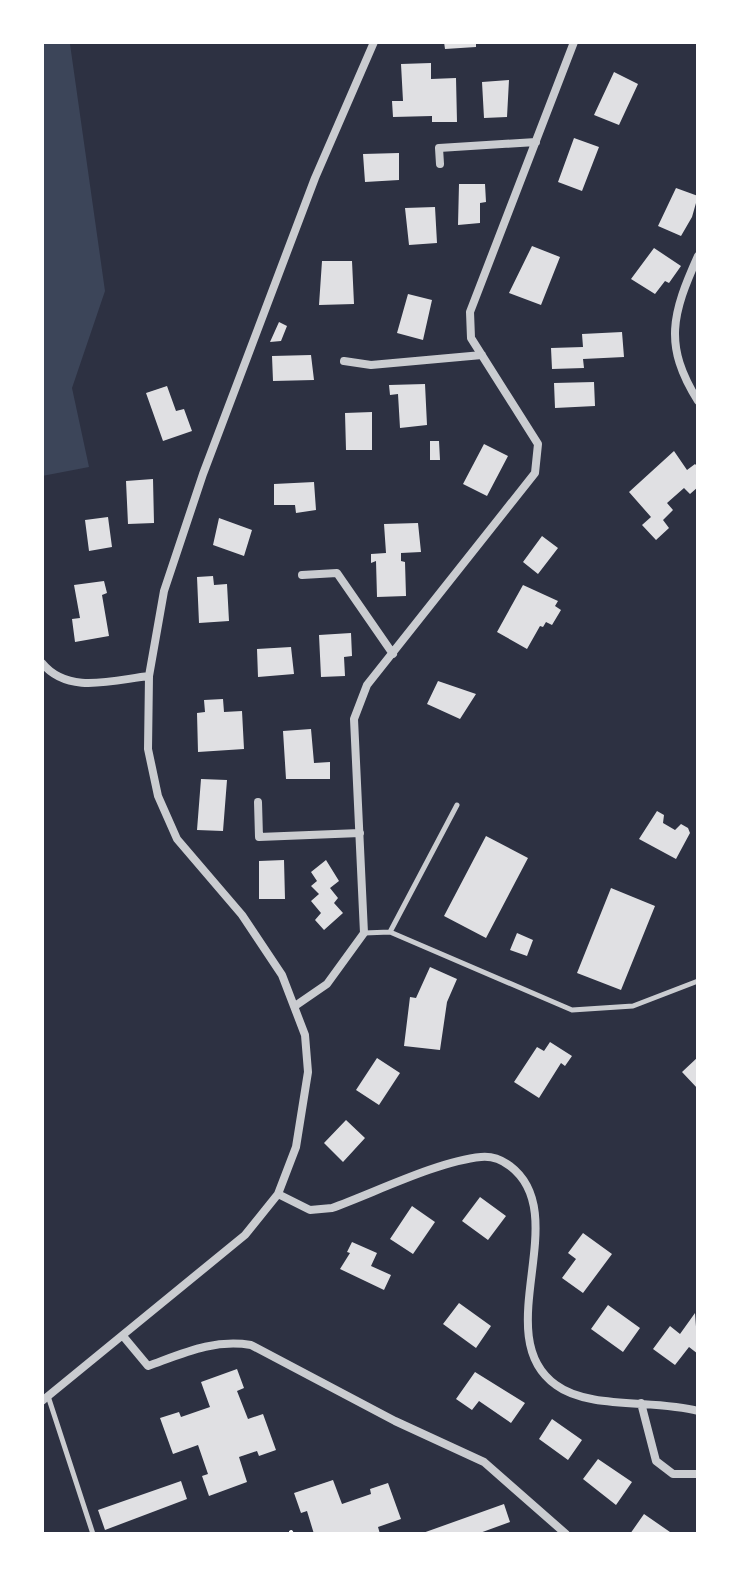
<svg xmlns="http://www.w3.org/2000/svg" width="740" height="1576" viewBox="0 0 740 1576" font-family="Raleway,sans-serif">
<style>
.green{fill:#3c4559}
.building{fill:#e0e0e3}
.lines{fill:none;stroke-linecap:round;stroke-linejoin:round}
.path{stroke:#fff;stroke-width:4}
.service{stroke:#caccd0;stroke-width:5}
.minor{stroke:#caccd0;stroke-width:8}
</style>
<rect width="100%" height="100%" fill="#2d3142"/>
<!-- green -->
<path class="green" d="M42,44H70L105,291L72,388L89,467L42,476Z"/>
<!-- building -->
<path class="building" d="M444,42H476V47L445,49Z
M431,63V79L456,78L457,122H432V116L393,117L392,101H403L401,64Z
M614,72L638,84L619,125L594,115Z
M509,80L507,117L484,118L482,82Z
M574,138L599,147L582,191L558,182Z
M399,153V180L365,182L363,154Z
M459,184H485L486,202L480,203V223L458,225Z
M676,188L698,196L692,217L681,236L658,226Z
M435,207L437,243L409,245L405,208Z
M532,246L560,257L541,305L509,293Z
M654,248L681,266L669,283L665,281L655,294L631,279Z
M322,261H352L354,304L319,305Z
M408,294L432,300L423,340L397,333Z
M279,322L287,326L281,341L270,342Z
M622,332L624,357L583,359L584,368L552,369L551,348L583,347L582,334Z
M311,355L314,380L273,381L272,356Z
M594,382L595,406L555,408L554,383Z
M425,384L427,425L400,428L398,394L390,395L389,385Z
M167,386L176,411L184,409L192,431L163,441L146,393Z
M372,412V450H346L345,413Z
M430,441H439L440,460H430Z
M484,444L508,456L487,496L463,484Z
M674,451L687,470L695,464L698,467V487L690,494L684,488L667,503L673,510L663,520L669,528L656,540L642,525L651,517L629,492Z
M153,479L154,523L128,524L126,481Z
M314,482L316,510L296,513L295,505H274V484Z
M108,517L112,547L89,551L85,520Z
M219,518L252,530L244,556L213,545Z
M418,523L421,552L401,553V561L405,562L406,596L377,597L376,561L371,563V554L386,553L384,524Z
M542,536L558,548L538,574L523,562Z
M213,576L214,585L227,584L229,621L199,623L197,577Z
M104,581L107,593L102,595L109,636L75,642L72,619L80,618L74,585Z
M523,585L558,601L555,606L561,610L552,625L546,622L543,627L540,626L527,649L497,632Z
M351,633L352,656L344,657L345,676L321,677L319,635Z
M291,647L294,674L258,677L257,649Z
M438,681L476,694L460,719L427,704Z
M223,699L224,712L242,711L244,749L198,752L197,713L205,712L204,700Z
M311,729L314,763L330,762V779H286L283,731Z
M201,779L227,780L223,831L197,830Z
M657,811L664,815L663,823L675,830L681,824L688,828L690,833L676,859L639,839Z
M486,836L528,858L486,938L444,916Z
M284,860L285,899H259V861Z
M326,860L339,881L330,888L338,898L334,903L343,913L324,930L315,920L321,913L311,901L319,894L311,886L317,881L311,872Z
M611,888L655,906L621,990L577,973Z
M517,933L533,940L527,956L510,950Z
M430,967L457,979L447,1002L440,1050L404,1046L410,997L416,998Z
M550,1042L572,1056L565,1066L561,1063L539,1098L514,1082L537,1047L544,1051Z
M698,1057V1089L682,1072Z
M377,1058L400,1073L379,1105L356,1090Z
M346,1120L365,1138L343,1162L324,1143Z
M480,1197L506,1216L488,1240L462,1221Z
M412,1206L435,1222L413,1254L390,1239Z
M583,1233L612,1254L583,1293L562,1278L576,1259L568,1253Z
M352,1242L377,1253L371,1266L391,1275L384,1290L340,1269L350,1253L347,1252Z
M459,1303L491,1326L476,1348L443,1324Z
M608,1305L640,1328L623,1352L591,1329Z
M695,1313L698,1354L689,1347L675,1365L653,1349L670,1326L680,1334Z
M237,1369L244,1388L237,1391L248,1419L263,1414L276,1450L259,1456L257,1451L239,1457L247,1482L209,1496L202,1476L208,1474L198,1445L173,1454L160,1418L179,1412L181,1417L210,1407L201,1382Z
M475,1372L525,1403L511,1423L479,1401L472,1410L456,1399Z
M552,1419L582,1440L568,1460L539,1439Z
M598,1459L632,1482L616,1505L583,1479Z
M333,1480L342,1504L371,1494L370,1489L388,1483L401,1519L378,1527L380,1534H314L307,1511L301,1513L294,1493Z
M181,1481L187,1499L105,1530L98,1510Z
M504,1504L510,1522L477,1534H420Z
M644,1514L670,1532L668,1534H630Z"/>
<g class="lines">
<!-- path -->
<path class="path" d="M291,1532L292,1534"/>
<!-- service -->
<path class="service" d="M390,932L457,805
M364,933L390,932L572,1010L633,1006L698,981
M48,1396L93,1534"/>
<!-- minor -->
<path class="minor" d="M440,164L439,148L536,142
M698,256C672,314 663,345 698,401
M344,361L371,365L482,355
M302,575L337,573L393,654
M42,663C68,695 113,680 149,676
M258,802L259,837L360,833
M295,1006L327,984L364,933L354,719L367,685L535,473L538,444L471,338L470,312L574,42
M278,1194L310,1210L332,1208C374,1193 438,1161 481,1157C491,1156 502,1160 510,1166C575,1215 487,1336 556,1385C589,1410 657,1399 698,1411
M123,1336L148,1366C184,1353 213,1339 251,1345L395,1421L484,1462L566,1534
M42,1401L245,1235L278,1194L296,1147L308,1072L305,1035L282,975L242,915L177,839L158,796L148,749L149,676L164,591L203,474L315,178L374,42
M641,1403L656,1461L673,1474H698"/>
</g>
<!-- border -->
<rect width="740" height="1576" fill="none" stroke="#ffffff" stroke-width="88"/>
</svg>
